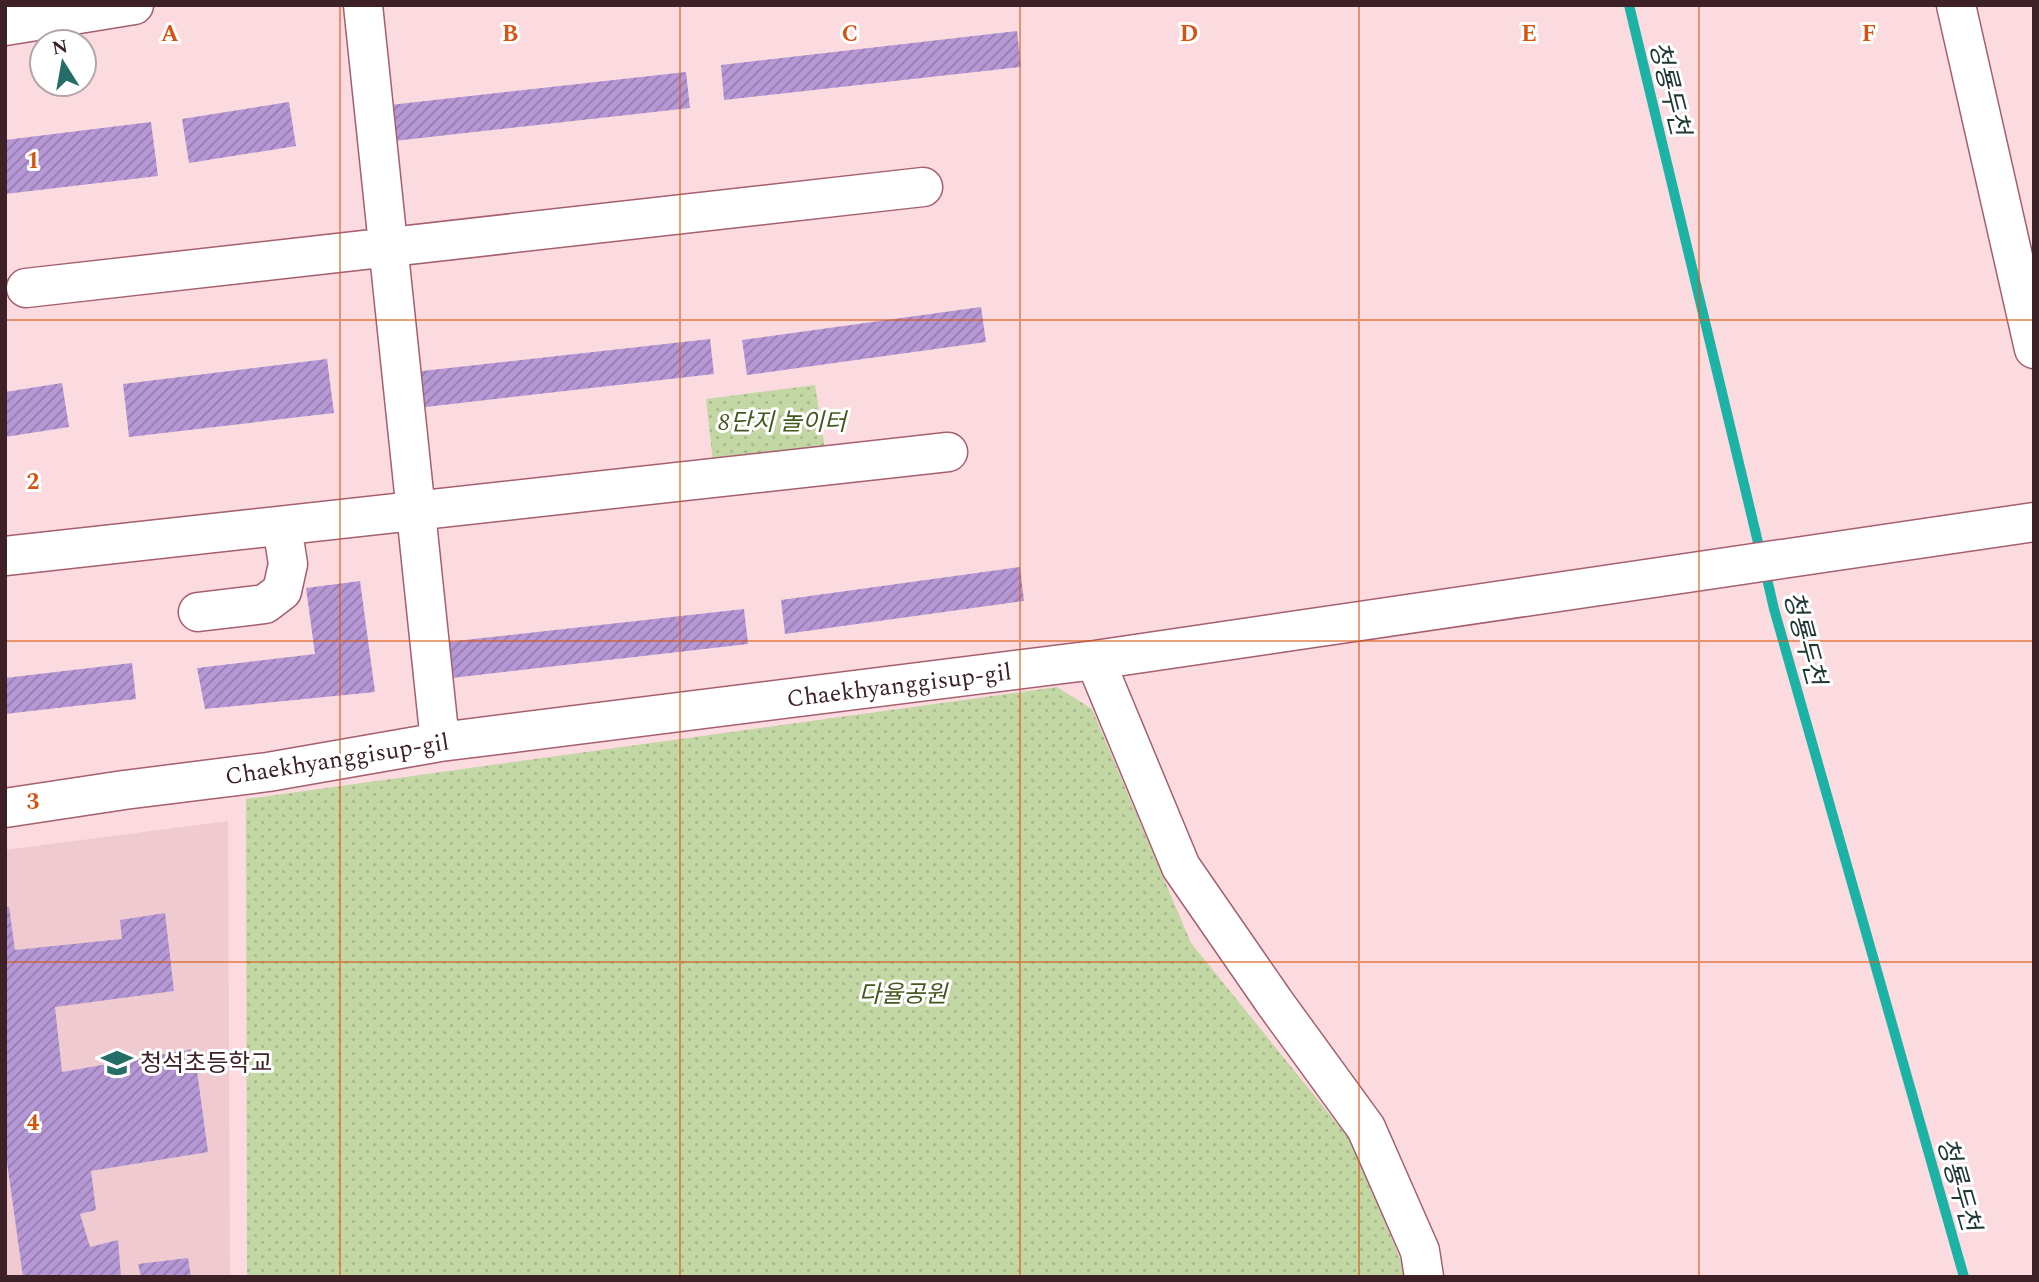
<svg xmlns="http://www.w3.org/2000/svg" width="2039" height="1282" viewBox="0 0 2039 1282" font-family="Spectral,'Noto Sans KR',serif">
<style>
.built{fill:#efcbd1}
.grass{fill:url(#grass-dots)}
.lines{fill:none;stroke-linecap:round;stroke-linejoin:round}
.stream{stroke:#1db2a6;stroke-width:10}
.building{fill:url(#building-hatch)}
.minor-casing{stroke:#a55f6e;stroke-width:41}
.minor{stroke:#fff;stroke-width:38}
.grid{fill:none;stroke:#d7530f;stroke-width:2;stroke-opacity:0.55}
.labels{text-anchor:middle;stroke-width:6;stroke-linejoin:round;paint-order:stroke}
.park-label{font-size:24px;font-style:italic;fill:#43581d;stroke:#fff}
.street-label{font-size:24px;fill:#3e2027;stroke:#fff}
.poi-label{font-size:24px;fill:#3e2027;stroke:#fff;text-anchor:start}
.water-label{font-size:26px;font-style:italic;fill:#213835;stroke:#fff}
.grid-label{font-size:23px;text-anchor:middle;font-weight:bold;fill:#d7530f;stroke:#fff;stroke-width:6;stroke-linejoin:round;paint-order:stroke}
</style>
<defs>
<pattern id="grass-dots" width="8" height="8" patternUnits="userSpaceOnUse" patternTransform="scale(1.75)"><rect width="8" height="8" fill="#c2d7a3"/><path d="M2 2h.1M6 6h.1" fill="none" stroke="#a8b88c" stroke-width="1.8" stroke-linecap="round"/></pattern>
<pattern id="building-hatch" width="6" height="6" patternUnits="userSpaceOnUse" patternTransform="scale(1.75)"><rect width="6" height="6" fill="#b598d5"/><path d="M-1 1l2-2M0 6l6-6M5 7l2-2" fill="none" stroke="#957cad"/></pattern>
</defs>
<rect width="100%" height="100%" fill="#fbdbe0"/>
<!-- built -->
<path class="built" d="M228,821L230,1277H5V850Z"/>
<!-- grass -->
<path class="grass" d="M815,385L825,449L713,462L706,399Z
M1057,687L1092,709L1191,943L1352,1142L1402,1263L1404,1277H247L246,799Z"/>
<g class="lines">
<!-- stream -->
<path class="stream" d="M1629,5L1761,555
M1765,570L1774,609L1964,1277"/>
</g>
<!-- building -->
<path class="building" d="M1017,31L1021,67L724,100L721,65Z
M686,72L690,108L394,141L390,105Z
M289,102L296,146L189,163L182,119Z
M151,122L158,176L5,194V140Z
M981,307L986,342L747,375L742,340Z
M710,339L714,374L417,408L413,372Z
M327,359L334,413L129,437L123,384Z
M62,383L69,427L5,437V392Z
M1020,567L1024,601L785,634L781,600Z
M360,581L375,692L205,709L197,668L315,654L306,588Z
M744,609L748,644L452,678L447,642Z
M132,663L136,699L5,714V678Z
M5,907H9L15,950L122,939L120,920L165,913L174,991L55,1007L62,1072L194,1049L208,1152L91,1171L96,1210L80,1214L90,1247L118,1240L121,1277H23L5,1148Z
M188,1258L191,1277H141L138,1264Z"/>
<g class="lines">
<defs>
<path id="minor" d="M363,5L440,742
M1956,5L2034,349
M5,26L134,5
M26,288L923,187
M5,556L948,452
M198,612L265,604L282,591L288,564L282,526
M1095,660L2034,522
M5,808L124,790L268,772L440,742L1095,660L1181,867L1275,1003L1366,1128L1420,1251L1424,1277"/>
</defs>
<!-- minor casing -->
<use href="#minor" class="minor-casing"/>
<!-- minor -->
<use href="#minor" class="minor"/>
</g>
<!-- grid -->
<path class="grid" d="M340,5V1277M680,5V1277M1020,5V1277M1359,5V1277M1699,5V1277M5,320H2034M5,641H2034M5,962H2034"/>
<!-- icons -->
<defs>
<symbol id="school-bare" viewBox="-9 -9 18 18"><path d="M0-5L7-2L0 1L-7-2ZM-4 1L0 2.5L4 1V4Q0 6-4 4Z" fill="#256e67" stroke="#fff" stroke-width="2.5" paint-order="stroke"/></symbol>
</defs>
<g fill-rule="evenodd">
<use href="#school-bare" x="95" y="1041" width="44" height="44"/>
</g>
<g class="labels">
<!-- park labels -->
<g class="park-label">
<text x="782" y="430">8단지 놀이터</text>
<text x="903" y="1002">다율공원</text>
</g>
<!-- street labels -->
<g class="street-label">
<text transform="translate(899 685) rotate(-7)" y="8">Chaekhyanggisup-gil</text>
<text transform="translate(337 759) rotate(-9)" y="8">Chaekhyanggisup-gil</text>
</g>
<!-- poi labels -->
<g class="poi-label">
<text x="140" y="1071">청석초등학교</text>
</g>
<!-- water labels -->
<g class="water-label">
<text transform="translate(1670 88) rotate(76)" y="9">청룡두천</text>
<text transform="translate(1805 638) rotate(75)" y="9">청룡두천</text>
<text transform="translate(1959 1184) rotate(74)" y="9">청룡두천</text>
</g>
</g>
<g class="grid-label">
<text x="170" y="41">A</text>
<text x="510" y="41">B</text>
<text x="850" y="41">C</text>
<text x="1189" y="41">D</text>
<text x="1529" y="41">E</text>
<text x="1869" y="41">F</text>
<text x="33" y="168">1</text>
<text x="33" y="489">2</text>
<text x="33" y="809">3</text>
<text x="33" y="1130">4</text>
</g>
<!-- border -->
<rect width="2039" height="1282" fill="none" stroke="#3e2027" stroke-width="14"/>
<!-- north arrow -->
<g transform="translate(63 63) rotate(349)"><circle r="33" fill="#ffffff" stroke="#b2a6a9" stroke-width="2"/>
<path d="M0-5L12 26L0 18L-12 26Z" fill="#256e67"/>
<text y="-10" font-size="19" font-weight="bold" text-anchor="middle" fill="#3e2027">N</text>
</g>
</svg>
